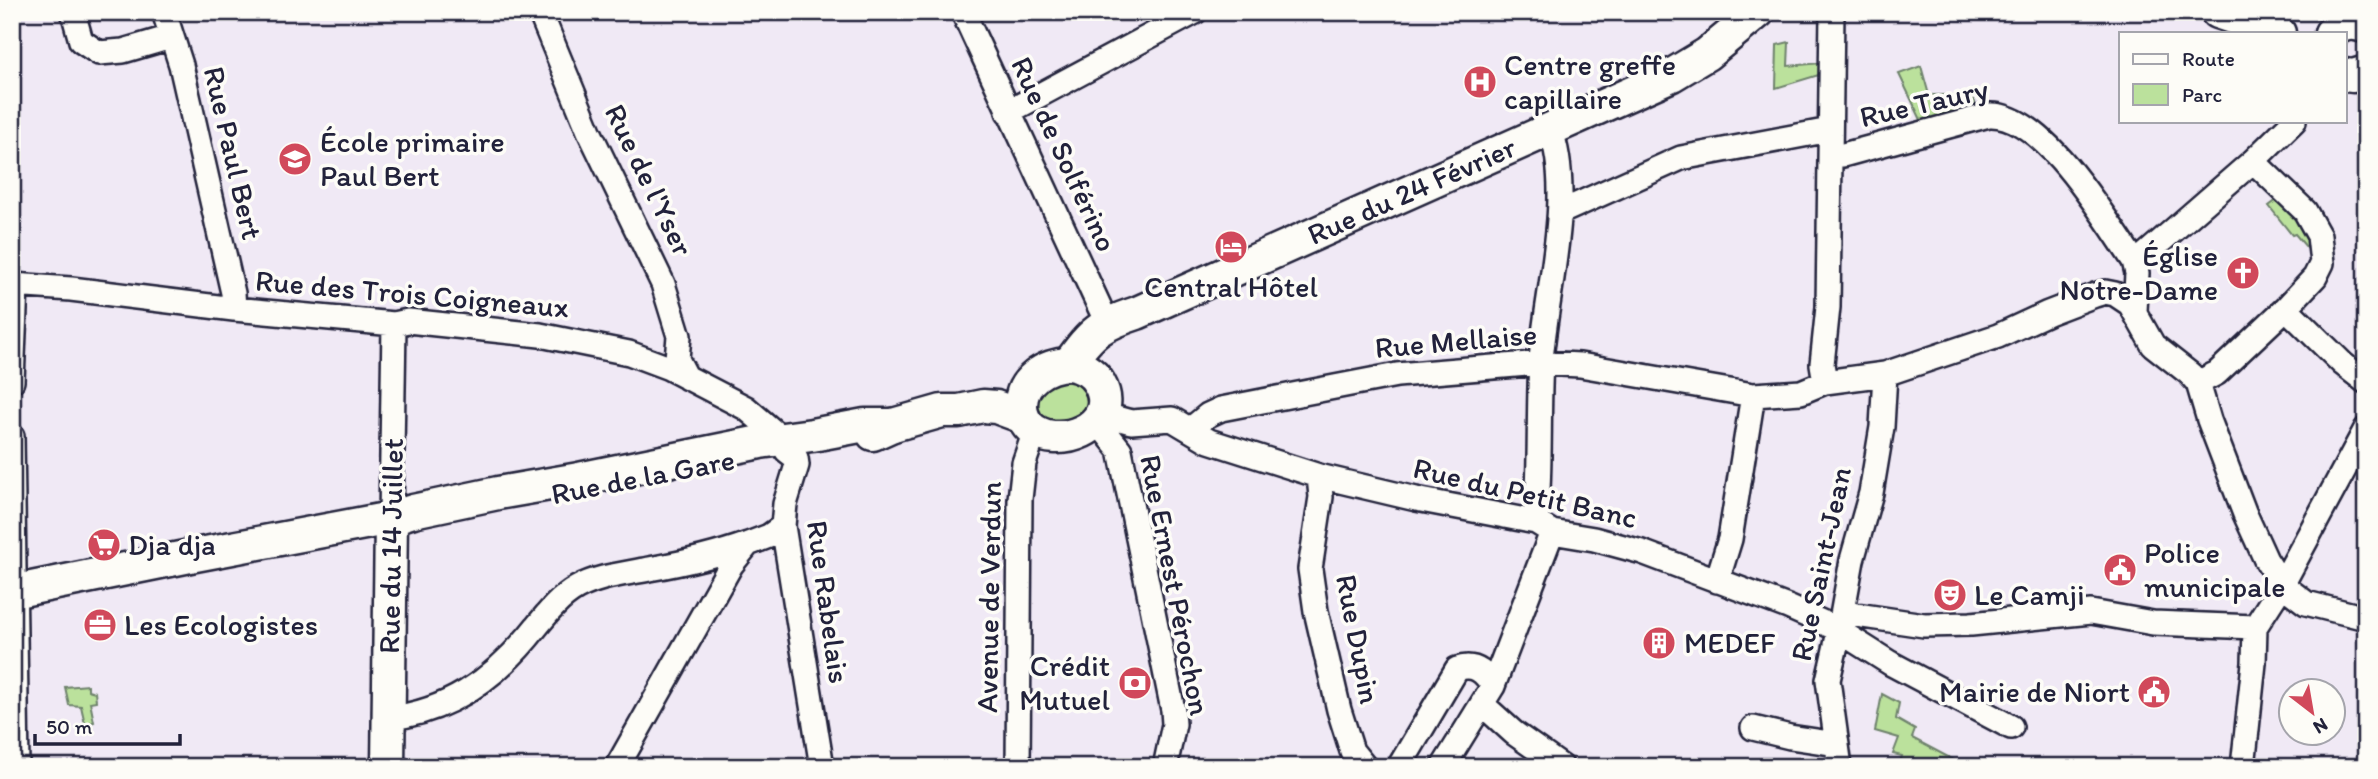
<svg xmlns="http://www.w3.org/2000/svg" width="2378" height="779" viewBox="0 0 2378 779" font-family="Itim,sans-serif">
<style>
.green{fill:#bbe19c;stroke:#6e826c;stroke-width:2}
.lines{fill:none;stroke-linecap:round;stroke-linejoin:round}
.street-casing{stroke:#22223b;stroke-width:28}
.secondary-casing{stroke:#22223b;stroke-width:37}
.street{stroke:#fdfcf7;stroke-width:23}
.secondary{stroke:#fdfcf7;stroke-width:32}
.labels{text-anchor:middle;stroke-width:7;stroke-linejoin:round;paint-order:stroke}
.poi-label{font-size:30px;fill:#22223b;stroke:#fdfcf7;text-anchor:start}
.street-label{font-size:30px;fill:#22223b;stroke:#fdfcf7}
</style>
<rect width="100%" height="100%" fill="#f0e9f5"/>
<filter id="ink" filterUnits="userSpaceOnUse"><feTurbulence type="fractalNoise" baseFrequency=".0143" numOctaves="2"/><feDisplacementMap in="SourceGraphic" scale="14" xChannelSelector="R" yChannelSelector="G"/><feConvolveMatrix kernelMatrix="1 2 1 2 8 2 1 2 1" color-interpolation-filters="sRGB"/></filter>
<g filter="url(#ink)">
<!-- green -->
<path class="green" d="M1789,42L1788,66L1822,63V74L1776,88L1777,45Z
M1921,66L1929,95H1969L1975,102V109L1923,124L1899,74Z
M2282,196L2311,229L2314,265L2310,259L2313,255L2295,234L2292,235L2269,206Z
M1053,375L1087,381L1090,417L1040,425L1031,393Z
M88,685V690L95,692L96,701L90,702L94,722L85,724L81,706L69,705L65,687Z
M1882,694L1899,703L1896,719L1915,730L1912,738L1967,767H1898L1902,756L1893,754L1899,738L1875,731Z"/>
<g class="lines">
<defs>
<path id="street" d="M73,12L81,41L99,53L123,51L171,37
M164,12L181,65L233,293L234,309
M540,12L589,131L663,284L679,336L677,359L687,378
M963,12L1107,323
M1008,112L1195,12
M1831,150L1836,154L1843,155L1989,115C2043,112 2105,219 2134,261
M1561,212L1681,158L1830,130
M12,285L71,289L234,309L394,324L408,321L540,335L629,353L669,368L746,408L781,438
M2286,308L2343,364L2366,382
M2135,311L2137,273L2134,261L2145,255L2253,161L2294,121
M12,381L16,286
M1825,382L1822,364L1828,307L1832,12
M2198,383L2217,373L2286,308L2315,277L2322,263L2319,236L2305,211L2253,161
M1102,414L1131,422L1172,419L1209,441L1319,476L1416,499L1536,522L1552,532L1594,539L1642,552L1788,607L1833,627L1890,663L2011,727
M1097,421L1120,450L1173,710L1174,724L1165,767
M1191,429L1208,415L1221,409L1397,375L1541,363L1580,365L1753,395L1801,392L1825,382L1885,374L1998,336L2048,313L2095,295L2105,292L2115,294L2130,304L2153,345L2190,374L2198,383L2209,420L2245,514L2266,560L2282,585L2306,603L2366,618
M12,436L17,767
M787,451L796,458L797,465L785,504L783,526L822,767
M1319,476L1321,497L1310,569L1316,611L1339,710L1352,751L1365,767
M391,518L394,324
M1536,522C1541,468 1538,415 1541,361C1546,292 1575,193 1550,129
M1717,581L1730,539L1753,395
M1843,613L1924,625L1971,624L2091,612L2153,623L2255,627
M2255,627L2282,585L2366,429
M1483,705L1514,733L1562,767
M389,718C447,712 491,681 528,637C543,619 557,599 577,588C599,576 625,574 649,569C683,563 715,556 748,544
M1753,728L1790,737L1837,744
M617,767L731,565L748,544L769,536L783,526
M1018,767L1020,499L1024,463L1035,431
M1399,767L1457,669C1474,663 1484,671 1493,686
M1443,767L1493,686L1552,532
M1840,767L1828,680L1839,632L1852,560L1871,493L1882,427L1885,374
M2243,767L2254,663L2255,627"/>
<g id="secondary">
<path d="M2217,12L2279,33"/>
<path d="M2331,33C2341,23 2353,21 2366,27"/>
<path d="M2345,75L2353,76L2366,72"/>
<path id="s1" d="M1069,364C1091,332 1100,325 1137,313L1672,75L1707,54L1758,12"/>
<path d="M1069,364C1081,366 1093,372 1099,383C1124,427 1053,454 1028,425C1023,419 1021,413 1021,405C1021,380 1045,365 1069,364Z"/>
<path d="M873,434L893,425L942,411H959L983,406L996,407L1023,417"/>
<path d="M12,592L195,555L391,518L413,511L498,493L579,479L760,442L812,435L865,425H893"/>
<path d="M388,767L391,518"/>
</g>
</defs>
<!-- street casing -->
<use href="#street" class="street-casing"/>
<!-- secondary casing -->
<use href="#secondary" class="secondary-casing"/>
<!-- street -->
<use href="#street" class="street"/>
<!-- secondary -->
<use href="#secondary" class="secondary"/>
</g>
</g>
<!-- icons -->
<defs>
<symbol id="hospital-disc" viewBox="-11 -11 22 22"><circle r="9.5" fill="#d1495b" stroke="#fdfcf7"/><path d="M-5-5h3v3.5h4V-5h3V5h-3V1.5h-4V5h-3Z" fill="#fff"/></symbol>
<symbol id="school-disc" viewBox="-11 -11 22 22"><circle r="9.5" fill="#d1495b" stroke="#fdfcf7"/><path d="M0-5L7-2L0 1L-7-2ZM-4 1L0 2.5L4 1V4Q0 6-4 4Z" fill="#fff"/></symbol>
<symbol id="hotel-disc" viewBox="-11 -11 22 22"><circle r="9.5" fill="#d1495b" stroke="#fdfcf7"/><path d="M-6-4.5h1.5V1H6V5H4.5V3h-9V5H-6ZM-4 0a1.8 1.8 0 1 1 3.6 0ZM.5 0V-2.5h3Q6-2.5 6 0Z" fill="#fff"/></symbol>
<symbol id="church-disc" viewBox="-11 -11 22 22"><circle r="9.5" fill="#d1495b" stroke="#fdfcf7"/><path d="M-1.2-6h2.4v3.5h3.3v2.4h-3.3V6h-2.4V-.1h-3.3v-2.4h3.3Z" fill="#fff"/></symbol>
<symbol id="supermarket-disc" viewBox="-11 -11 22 22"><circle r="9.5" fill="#d1495b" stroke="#fdfcf7"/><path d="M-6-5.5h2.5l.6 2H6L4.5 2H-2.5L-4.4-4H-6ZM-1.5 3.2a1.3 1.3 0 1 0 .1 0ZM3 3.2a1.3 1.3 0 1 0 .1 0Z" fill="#fff"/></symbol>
<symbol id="civic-disc" viewBox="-11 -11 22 22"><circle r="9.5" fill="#d1495b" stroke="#fdfcf7"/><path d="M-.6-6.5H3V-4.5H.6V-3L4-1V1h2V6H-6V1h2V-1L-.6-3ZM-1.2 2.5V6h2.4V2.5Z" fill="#fff"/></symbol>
<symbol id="theatre-disc" viewBox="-11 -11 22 22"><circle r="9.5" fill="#d1495b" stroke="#fdfcf7"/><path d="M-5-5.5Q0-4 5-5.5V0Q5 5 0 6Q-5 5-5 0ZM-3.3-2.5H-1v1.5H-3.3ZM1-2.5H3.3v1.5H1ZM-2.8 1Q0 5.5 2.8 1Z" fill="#fff"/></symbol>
<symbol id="office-disc" viewBox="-11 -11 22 22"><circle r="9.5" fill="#d1495b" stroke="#fdfcf7"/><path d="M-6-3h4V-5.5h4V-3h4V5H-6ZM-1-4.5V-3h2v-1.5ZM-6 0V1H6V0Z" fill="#fff"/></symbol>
<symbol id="building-disc" viewBox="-11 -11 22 22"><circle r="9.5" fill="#d1495b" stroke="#fdfcf7"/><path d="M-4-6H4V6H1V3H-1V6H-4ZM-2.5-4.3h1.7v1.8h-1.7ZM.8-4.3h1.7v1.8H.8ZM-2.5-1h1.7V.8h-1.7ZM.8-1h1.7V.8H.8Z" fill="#fff"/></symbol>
<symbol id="bank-disc" viewBox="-11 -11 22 22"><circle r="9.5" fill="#d1495b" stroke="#fdfcf7"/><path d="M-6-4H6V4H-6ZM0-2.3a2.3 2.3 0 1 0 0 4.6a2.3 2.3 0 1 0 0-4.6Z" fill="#fff"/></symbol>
</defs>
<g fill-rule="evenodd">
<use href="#hospital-disc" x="1461" y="63" width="38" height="38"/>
<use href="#school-disc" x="276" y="140" width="38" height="38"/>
<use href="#hotel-disc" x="1212" y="228" width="38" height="38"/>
<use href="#church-disc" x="2224" y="254" width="38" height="38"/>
<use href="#supermarket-disc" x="85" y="526" width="38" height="38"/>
<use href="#civic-disc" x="2101" y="551" width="38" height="38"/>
<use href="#theatre-disc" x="1931" y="576" width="38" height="38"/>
<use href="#office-disc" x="81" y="606" width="38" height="38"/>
<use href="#building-disc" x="1640" y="624" width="38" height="38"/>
<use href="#bank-disc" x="1116" y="664" width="38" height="38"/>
<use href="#civic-disc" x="2135" y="673" width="38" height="38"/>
</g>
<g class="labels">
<!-- poi labels -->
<g class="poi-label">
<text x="1504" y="75">Centre greffe<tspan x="1504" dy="34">capillaire</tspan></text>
<text x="320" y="152">École primaire<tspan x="320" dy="34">Paul Bert</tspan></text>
<text x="2218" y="266" text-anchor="end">Église<tspan x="2218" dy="34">Notre-Dame</tspan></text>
<text x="1231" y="297" text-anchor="middle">Central Hôtel</text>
<text x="128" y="555">Dja dja</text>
<text x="2144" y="563">Police<tspan x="2144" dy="34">municipale</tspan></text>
<text x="1974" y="605">Le Camji</text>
<text x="124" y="635">Les Ecologistes</text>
<text x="1684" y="653">MEDEF</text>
<text x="1110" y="676" text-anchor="end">Crédit<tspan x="1110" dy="34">Mutuel</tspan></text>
<text x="2130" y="702" text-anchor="end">Mairie de Niort</text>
</g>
<!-- street labels -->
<g class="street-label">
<text transform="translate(1924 103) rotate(-13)" y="10">Rue Taury</text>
<text transform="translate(233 153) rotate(77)" y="10">Rue Paul Bert</text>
<text transform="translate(1064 154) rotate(65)" y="10">Rue de Solférino</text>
<text transform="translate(649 180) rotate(64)" y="10">Rue de l'Yser</text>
<text dy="10" stroke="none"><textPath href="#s1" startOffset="388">Rue du 24 Février</textPath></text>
<text transform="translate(412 294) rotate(5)" y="10">Rue des Trois Coigneaux</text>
<text transform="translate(1456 341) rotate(-5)" y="10">Rue Mellaise</text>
<text transform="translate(643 477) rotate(-11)" y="10">Rue de la Gare</text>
<text transform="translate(1525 493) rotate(13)" y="10">Rue du Petit Banc</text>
<text transform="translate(391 546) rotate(-89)" y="10">Rue du 14 Juillet</text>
<text transform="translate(1821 564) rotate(-78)" y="10">Rue Saint-Jean</text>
<text transform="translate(1175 585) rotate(79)" y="10">Rue Ernest Pérochon</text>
<text transform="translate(989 597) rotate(-89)" y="10">Avenue de Verdun</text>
<text transform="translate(828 602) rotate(82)" y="10">Rue Rabelais</text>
<text transform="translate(1358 639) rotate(79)" y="10">Rue Dupin</text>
</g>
</g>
<!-- margin -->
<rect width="2378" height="779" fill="none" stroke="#fdfcf7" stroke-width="42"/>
<rect x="21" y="21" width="2336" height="737" fill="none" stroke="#22223b" stroke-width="2.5" filter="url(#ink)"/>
<!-- legend -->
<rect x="2119" y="32" width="228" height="91" fill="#fdfcf7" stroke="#a5a5ac" stroke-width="2"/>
<rect x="2133" y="54" width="35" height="10" fill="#fdfcf7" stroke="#a5a5ac" stroke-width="2"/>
<text x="2182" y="66" font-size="21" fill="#22223b">Route</text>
<rect x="2133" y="84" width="35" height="21" fill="#bbe19c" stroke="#a5a5ac" stroke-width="2"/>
<text x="2182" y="102" font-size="21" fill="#22223b">Parc</text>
<!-- north arrow -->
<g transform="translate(2312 712) rotate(149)"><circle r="33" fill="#fdfcf7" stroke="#a5a5ac" stroke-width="2"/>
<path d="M0-5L12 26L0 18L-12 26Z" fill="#d1495b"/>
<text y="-10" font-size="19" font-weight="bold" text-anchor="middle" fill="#22223b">N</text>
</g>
<!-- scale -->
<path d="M35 734v10h145v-10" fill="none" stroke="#22223b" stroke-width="3.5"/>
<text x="46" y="734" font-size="21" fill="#22223b" stroke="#fdfcf7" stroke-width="5" paint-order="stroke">50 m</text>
</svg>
